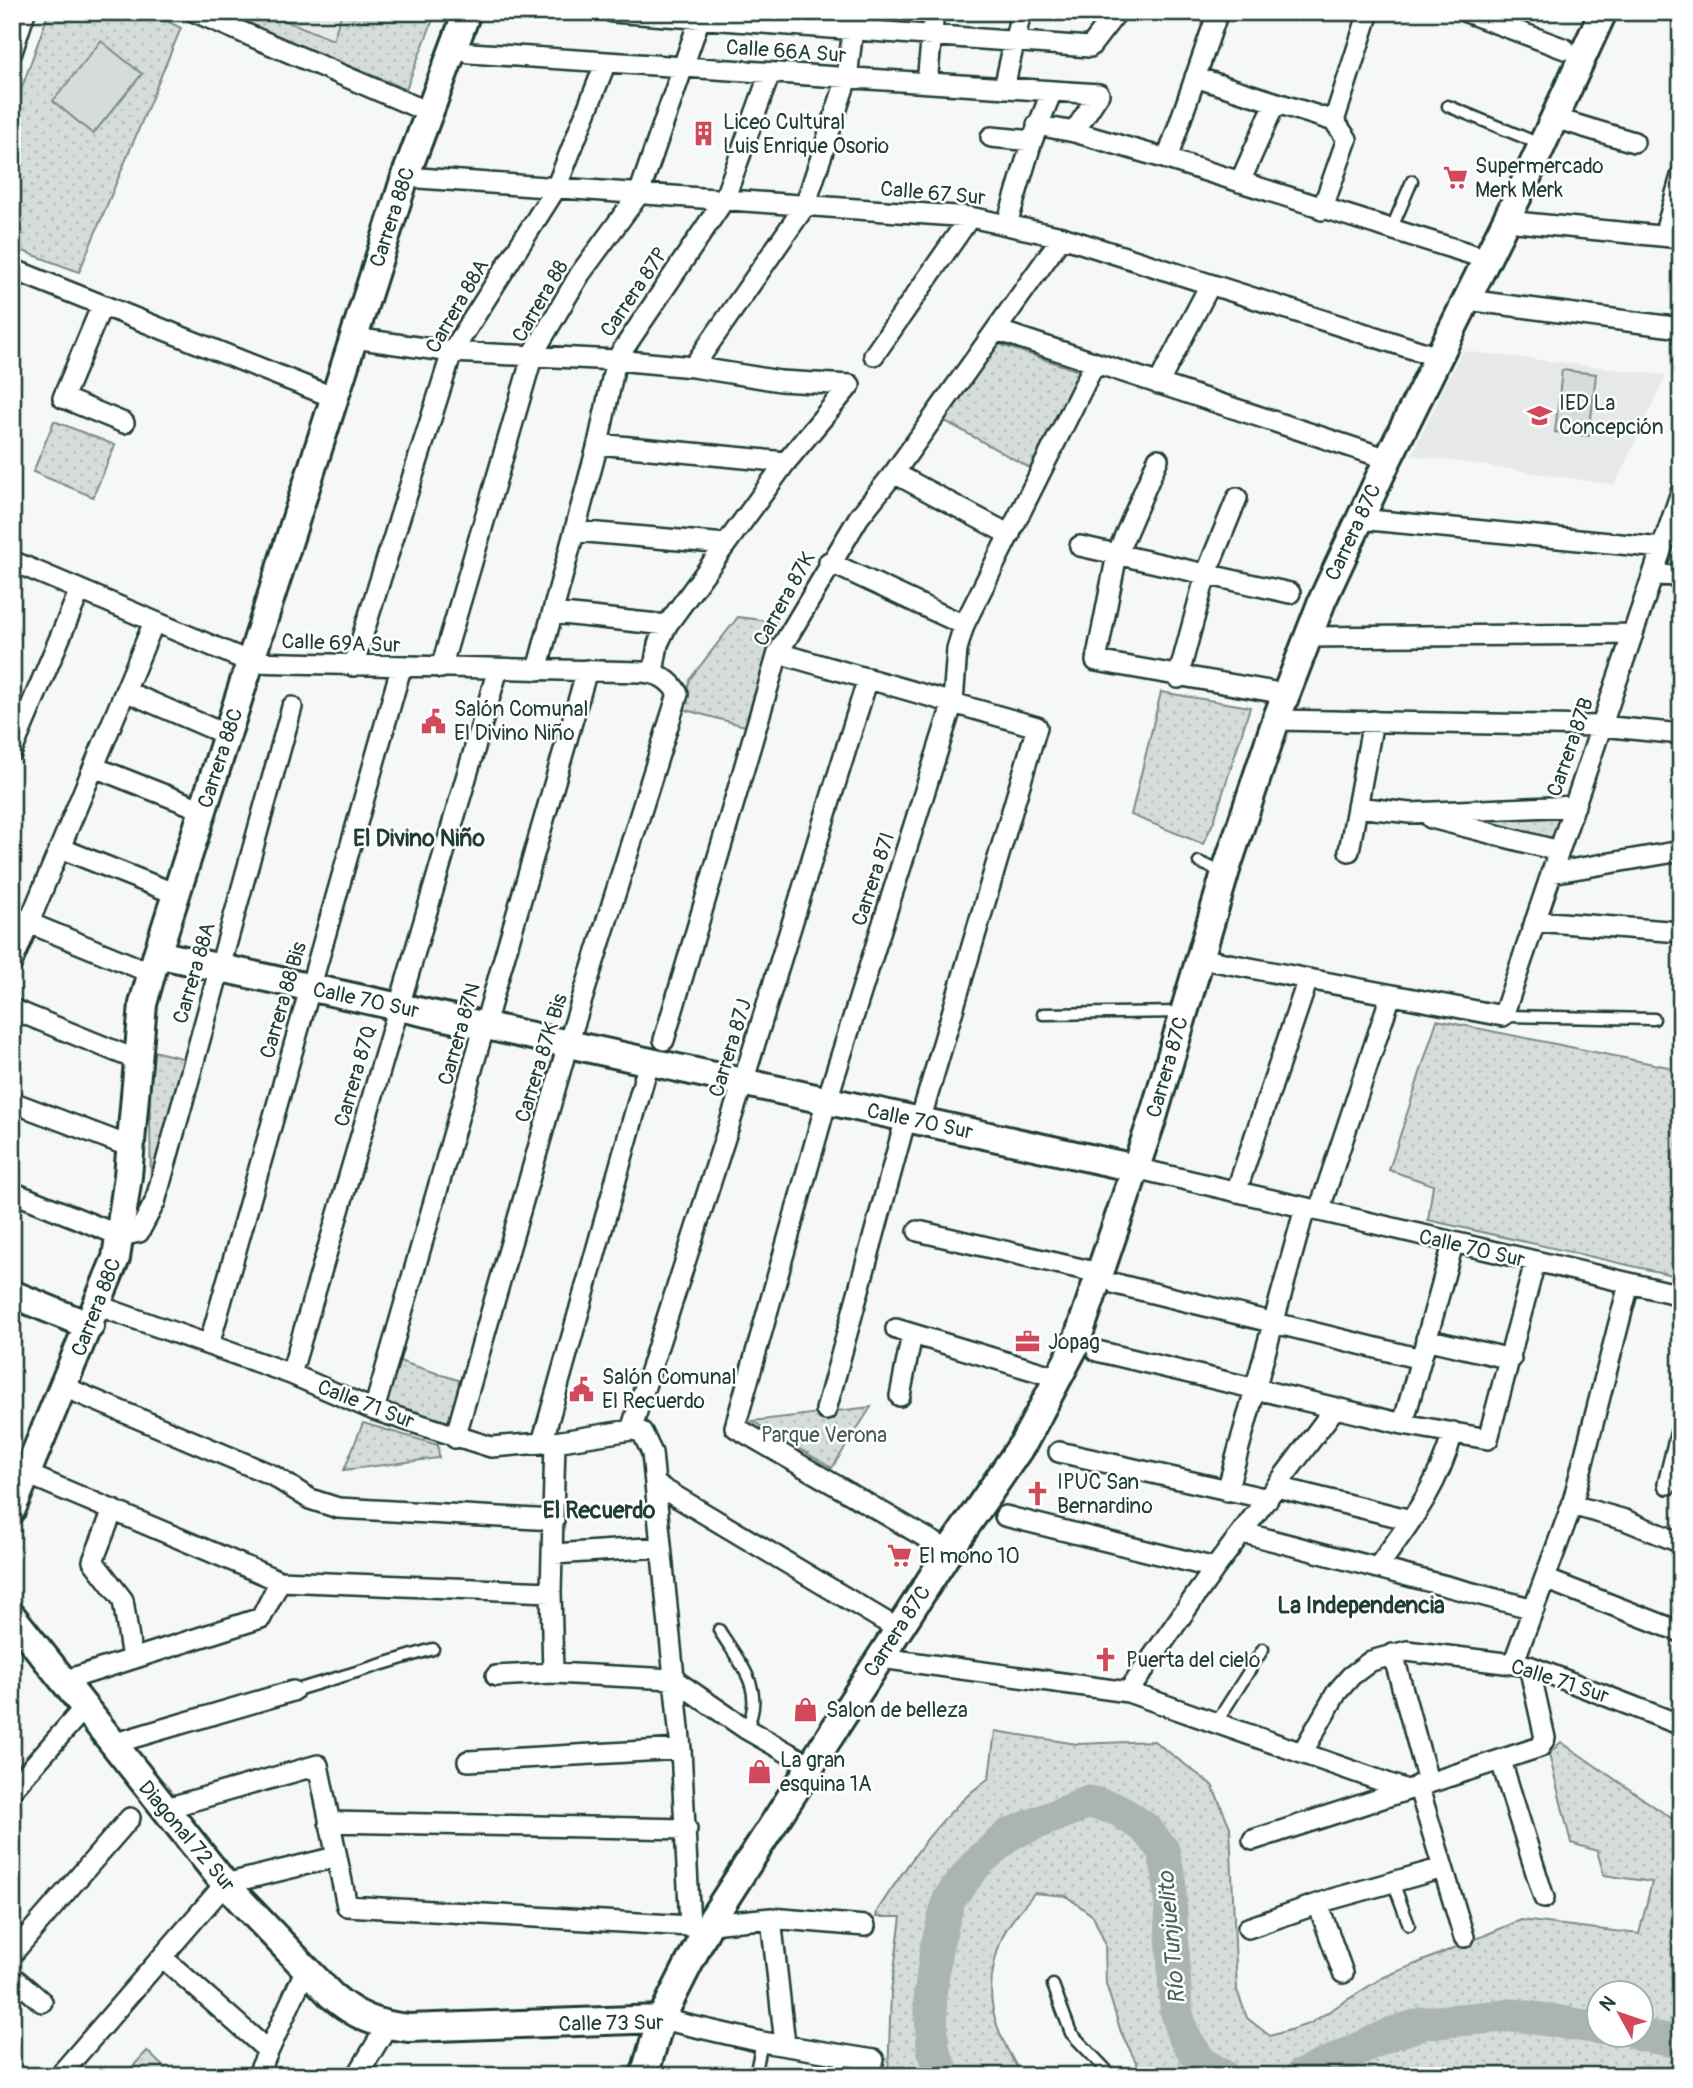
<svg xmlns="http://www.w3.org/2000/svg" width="1693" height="2088" viewBox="0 0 1693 2088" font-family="Pangolin,sans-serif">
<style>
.built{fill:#e6e9e8}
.grass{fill:url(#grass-dots);stroke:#7a8c88;stroke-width:2;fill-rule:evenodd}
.garden{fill:#d6dcdb;stroke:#7a8c88;stroke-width:2}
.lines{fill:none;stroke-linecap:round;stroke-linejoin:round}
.river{stroke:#aab5b1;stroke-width:33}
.lane-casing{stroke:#1f3d34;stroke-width:15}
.street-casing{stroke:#1f3d34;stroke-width:24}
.secondary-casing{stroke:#1f3d34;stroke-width:32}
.lane{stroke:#fff;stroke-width:10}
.street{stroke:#fff;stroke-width:19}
.secondary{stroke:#fff;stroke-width:26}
.labels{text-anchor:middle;stroke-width:5;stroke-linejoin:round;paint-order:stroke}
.street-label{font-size:21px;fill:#1f3d34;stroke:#fff}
.poi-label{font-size:21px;fill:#1f3d34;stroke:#fff;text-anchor:start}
.park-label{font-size:21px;fill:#445d55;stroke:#fff}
.neighbourhood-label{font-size:23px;font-weight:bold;fill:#1f3d34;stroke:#fff}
.water-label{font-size:23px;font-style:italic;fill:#49615a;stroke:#fff}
</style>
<defs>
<pattern id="grass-dots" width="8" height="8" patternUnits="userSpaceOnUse" patternTransform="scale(1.75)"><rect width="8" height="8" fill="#d6dcdb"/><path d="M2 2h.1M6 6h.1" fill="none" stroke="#b7bebd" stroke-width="1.8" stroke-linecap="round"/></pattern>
</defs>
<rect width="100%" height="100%" fill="#f6f7f7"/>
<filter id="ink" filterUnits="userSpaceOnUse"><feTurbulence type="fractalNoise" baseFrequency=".0143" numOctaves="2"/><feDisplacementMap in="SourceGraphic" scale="14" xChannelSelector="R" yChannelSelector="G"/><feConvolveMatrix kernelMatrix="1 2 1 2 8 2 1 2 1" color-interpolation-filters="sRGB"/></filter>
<g filter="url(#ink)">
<!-- built -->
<path class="built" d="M265,12H342L343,19L334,40Z
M1462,351L1666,375L1615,485L1412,455Z"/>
<!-- grass -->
<path class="grass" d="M49,12H149L181,28L79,272L12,247V115Z
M217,12H265L333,40L342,12H436L406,89Z
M996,343L1079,371L1030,468L943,420Z
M54,421L115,445L93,497L33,472Z
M738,617L776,622L745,726L682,709L690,679Z
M1161,692L1250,707L1214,821L1203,844L1131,815Z
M1563,812L1553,838L1432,815Z
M1437,1020L1668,1067L1681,1084V1277L1428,1220L1433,1185L1389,1170Z
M149,1050L186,1059L151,1192Z
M399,1361L461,1381L448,1426L386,1406Z
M871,1407L832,1468L752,1421Z
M363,1423L438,1445L439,1458L344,1470Z
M995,1731L1077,1744L1154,1741L1212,1785L1230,1827L1237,1990L1247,2018L1270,2036L1309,2024L1382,1978L1521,1920L1639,1934L1652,1882L1604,1875L1597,1851L1571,1843L1549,1754L1561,1742L1681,1825V1939L1673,1967L1681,1970V2076H1143L1121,2032L1106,1984L1105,1943L1093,1916L1066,1896L1034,1893C1024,1907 1008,1922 1002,1938C980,1995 993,2026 1022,2076H888L891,1992L901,1917H876L877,1911C910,1861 940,1814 989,1778ZM1598,1994H1640V2036H1598Z
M147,2051L173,2076H124Z"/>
<!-- garden -->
<path class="garden" d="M101,41L142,74L93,134L53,101Z
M1562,370L1596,374L1589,436L1555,432Z"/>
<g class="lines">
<!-- river -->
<path class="river" d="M1640,2035L1681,2042
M944,2076L933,2049L930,1996L936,1949L949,1899L977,1863L1010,1834L1089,1802L1117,1809L1145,1828L1163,1850L1169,1877L1176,2009L1183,2035L1201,2062L1223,2076
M1300,2076L1391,2034L1424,2023L1516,2015L1598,2028"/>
<defs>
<path id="lane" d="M1448,106L1542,145
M1391,230L1412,181
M1199,862L1224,873
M1043,1014L1182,1012
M1503,1016L1654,1019
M719,1630C739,1663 767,1689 746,1729
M293,1691L433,1649
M1216,1723L1263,1649
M1393,1882L1409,1925
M1053,1985L1071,2033L1112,2076
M755,2076L762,2042
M840,2076L843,2055"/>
<path id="street" d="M195,12L428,112
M612,12L1090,47L1117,12
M1466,12L1565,49
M12,52L25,12
M470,53L1099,94L1074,132
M1195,77L1334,121L1347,139L1322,210
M927,83L934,12
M1004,88L1021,12
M1554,118L1634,142
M1334,121L1369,12
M1037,125L1074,132L1167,159L1487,259
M991,137L1032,141
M1167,159L1218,12
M405,177L970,217L1062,237L1438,357
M1240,182L1275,103
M1506,221L1681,238
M1007,224L1032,141L1052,91
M1664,236L1681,176
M12,269L335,398
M1467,300L1681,328
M102,305L63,398L124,423
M996,330L1388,459
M354,338L452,352L616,360L693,367L780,381L850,385
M874,355L970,217
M693,367L805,206L847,78L855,12
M1158,384L1210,285
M598,444L786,462
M1158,459L1117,554L1096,661L1286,694
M894,473L1010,535
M1359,519L1662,548
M575,531L726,544
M1080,546L1290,593
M12,561L250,662L641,672C658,673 670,679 678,694L568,1044L455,1438
M829,562L964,625
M1653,575L1681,576
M553,613L667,625
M1308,637L1633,634
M778,653L1037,727L920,1121
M353,666L452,352L556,188L606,62
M441,668L533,354L580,274L639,194L702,12
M537,670L598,444L616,360L724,200L770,73
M653,673L658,644L667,625L786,462L850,385
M1178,678L1206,574L1237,498
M125,691L227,735
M1276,720L1601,726L1681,734
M12,751L80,590
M94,767L203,810
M1357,807L1410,813L1575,806
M1431,818L1559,851
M60,848L176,894
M1349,851L1373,721
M1551,873L1681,851
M12,916L151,973
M1535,921L1681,932
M1198,958L1503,1016L1681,492
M12,963L154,622
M12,1009L137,1060
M664,1040L778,653L859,517L894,473L1062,237
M12,1102L131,1147
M1135,1168L1681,1295
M12,1192L121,1236L139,1232L155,1202L292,707
M1236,1192L1308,979
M1319,1211L1391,995
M918,1231L1099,1273
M1116,1284L1421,1359
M99,1306L291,1374L374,1410L491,1447L555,1442L631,1430L642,1432L652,1453L681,1749L690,1926
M896,1329L1059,1378
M1426,1339L1511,1359
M209,1345L401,668
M1097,1351L1403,1424L1488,1439L1535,1262
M291,1374L498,669
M64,1387L272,1475L310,1499L338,1508L554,1520
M900,1396L912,1334
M374,1410L587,670
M826,1410L906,1118
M1403,1424L1453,1244
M631,1430L743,1082L868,678
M542,1443L649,1062
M1059,1452L1268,1499
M27,1474L280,1581L551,1592
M655,1484L898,1629
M1668,1484L1681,1431
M1277,1487L1411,1520
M1227,1491L1305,1208
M1572,1505L1625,1520L1681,1543
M113,1510L93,1561L123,1600L132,1659
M1005,1516L1215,1568
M1244,1533L1534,1609
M949,1551L735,1427L827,1100L953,702L957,649L964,625L1095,363
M554,1554L661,1547
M1377,1568C1411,1521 1437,1489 1453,1432
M1545,1579L1681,1632
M1393,1654L1428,1781
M881,1658L1128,1692L1404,1789
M1513,1664L1572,1505L1629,1284
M553,1673L551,1592L555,1442
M496,1676L553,1673L673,1679L746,1729L811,1766
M63,1681L261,1618L280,1581
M1128,1692L1215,1568L1335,1408
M112,1744L293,1691
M1302,1753L1337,1692L1351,1676L1371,1661L1407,1651L1529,1666L1681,1725
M468,1761L681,1749
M1501,1761L1544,1898
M1418,1785L1464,1937
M12,1790L84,1708
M163,1809L318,1765L347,1906L690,1926L771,1918L865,1926
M329,1822L687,1829
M1253,1840L1540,1747L1545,1738L1529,1666
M1318,1904L1343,1973
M771,1918L785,2044
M1248,1928L1332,1899L1443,1868
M12,1954L130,1818
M162,1957L266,2049
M12,1976L42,2002
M661,2019L762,2042L874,2060
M59,2076L225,1884L336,1857
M257,2076L306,1969
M357,2076L387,2026"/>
<path id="secondary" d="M157,954L1135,1168
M12,1294L90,1326
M12,1509L116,1258L128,1176L143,1004L157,954L405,177L467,12
M12,1616L225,1884L331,1995C355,2016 377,2025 409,2028L661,2019
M644,2076L661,2019L709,1924L949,1551L1024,1442L1075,1346L1154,1114L1226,870L1276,720L1322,601L1388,459L1525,182L1603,12"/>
</defs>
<!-- lane casing -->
<use href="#lane" class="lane-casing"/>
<!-- street casing -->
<use href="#street" class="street-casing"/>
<!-- secondary casing -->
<use href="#secondary" class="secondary-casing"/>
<!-- lane -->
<use href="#lane" class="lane"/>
<!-- street -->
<use href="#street" class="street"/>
<!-- secondary -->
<use href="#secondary" class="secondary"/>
</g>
</g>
<!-- icons -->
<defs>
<symbol id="building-bare" viewBox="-9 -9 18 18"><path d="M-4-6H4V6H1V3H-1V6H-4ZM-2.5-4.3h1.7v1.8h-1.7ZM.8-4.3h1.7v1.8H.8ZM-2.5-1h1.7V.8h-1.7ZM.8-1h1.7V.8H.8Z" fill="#d1495b" stroke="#fff" stroke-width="2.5" paint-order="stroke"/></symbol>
<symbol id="supermarket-bare" viewBox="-9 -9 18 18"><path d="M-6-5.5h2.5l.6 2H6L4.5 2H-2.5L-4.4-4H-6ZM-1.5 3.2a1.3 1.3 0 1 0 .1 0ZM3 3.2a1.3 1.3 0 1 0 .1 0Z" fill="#d1495b" stroke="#fff" stroke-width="2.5" paint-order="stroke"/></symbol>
<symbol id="school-bare" viewBox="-9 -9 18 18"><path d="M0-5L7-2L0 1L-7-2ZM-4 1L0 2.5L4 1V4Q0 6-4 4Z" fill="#d1495b" stroke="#fff" stroke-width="2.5" paint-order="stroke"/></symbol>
<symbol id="civic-bare" viewBox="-9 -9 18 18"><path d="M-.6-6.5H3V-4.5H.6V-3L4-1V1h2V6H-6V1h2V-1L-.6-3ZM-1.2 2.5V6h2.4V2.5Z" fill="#d1495b" stroke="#fff" stroke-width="2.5" paint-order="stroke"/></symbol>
<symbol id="office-bare" viewBox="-9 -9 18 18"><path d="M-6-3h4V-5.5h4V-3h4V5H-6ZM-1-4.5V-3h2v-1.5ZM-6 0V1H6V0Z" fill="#d1495b" stroke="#fff" stroke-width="2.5" paint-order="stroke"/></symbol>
<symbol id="church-bare" viewBox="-9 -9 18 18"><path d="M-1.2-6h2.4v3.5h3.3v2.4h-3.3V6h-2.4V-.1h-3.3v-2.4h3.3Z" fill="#d1495b" stroke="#fff" stroke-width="2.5" paint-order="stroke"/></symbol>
<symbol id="shop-bare" viewBox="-9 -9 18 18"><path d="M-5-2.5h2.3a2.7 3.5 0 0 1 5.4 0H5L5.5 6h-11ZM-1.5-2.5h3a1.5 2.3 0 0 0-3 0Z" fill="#d1495b" stroke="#fff" stroke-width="2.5" paint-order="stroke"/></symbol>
</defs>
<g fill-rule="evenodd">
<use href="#building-bare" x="686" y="116" width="35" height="35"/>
<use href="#supermarket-bare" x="1438" y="160" width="35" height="35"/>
<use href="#school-bare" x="1522" y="398" width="35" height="35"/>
<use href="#civic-bare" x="416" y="704" width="35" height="35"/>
<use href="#office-bare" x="1010" y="1324" width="35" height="35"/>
<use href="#civic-bare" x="564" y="1372" width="35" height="35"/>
<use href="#church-bare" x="1020" y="1476" width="35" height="35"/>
<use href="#supermarket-bare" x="882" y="1538" width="35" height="35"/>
<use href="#church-bare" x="1088" y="1642" width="35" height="35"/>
<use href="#shop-bare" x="788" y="1692" width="35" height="35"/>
<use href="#shop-bare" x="742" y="1754" width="35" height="35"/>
</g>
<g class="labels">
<!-- street labels -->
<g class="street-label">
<text transform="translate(786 51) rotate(4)" y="7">Calle 66A Sur</text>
<text transform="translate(933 193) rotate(5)" y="7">Calle 67 Sur</text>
<text transform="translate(392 217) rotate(-72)" y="7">Carrera 88C</text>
<text transform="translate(634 292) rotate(-56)" y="7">Carrera 87P</text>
<text transform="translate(540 301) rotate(-60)" y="7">Carrera 88</text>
<text transform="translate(457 306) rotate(-60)" y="7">Carrera 88A</text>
<text transform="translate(1353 532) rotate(-65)" y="7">Carrera 87C</text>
<text transform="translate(784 599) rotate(-61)" y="7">Carrera 87K</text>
<text transform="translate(341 643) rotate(2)" y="7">Calle 69A Sur</text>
<text transform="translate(1570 747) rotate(-71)" y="7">Carrera 87B</text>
<text transform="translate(220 758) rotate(-72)" y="7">Carrera 88C</text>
<text transform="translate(873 879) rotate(-72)" y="7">Carrera 87I</text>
<text transform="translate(194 973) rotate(-74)" y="7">Carrera 88A</text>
<text transform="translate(283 1000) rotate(-74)" y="7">Carrera 88 Bis</text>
<text transform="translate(366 1000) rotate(12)" y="7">Calle 70 Sur</text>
<text transform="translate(459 1034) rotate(-74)" y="7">Carrera 87N</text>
<text transform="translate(730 1048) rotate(-73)" y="7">Carrera 87J</text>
<text transform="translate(541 1058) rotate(-73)" y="7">Carrera 87K Bis</text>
<text transform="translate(1167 1067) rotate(-74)" y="7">Carrera 87C</text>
<text transform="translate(355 1076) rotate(-74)" y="7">Carrera 87Q</text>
<text transform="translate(920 1121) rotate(12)" y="7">Calle 70 Sur</text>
<text transform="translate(1472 1248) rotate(13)" y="7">Calle 70 Sur</text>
<text transform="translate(96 1307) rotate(-69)" y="7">Carrera 88C</text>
<text transform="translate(366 1404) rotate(21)" y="7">Calle 71 Sur</text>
<text transform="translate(897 1631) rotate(-57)" y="7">Carrera 87C</text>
<text transform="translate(1560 1681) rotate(18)" y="7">Calle 71 Sur</text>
<text transform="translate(187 1836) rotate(50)" y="7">Diagonal 72 Sur</text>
<text transform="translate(611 2023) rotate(-1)" y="7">Calle 73 Sur</text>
</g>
<!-- poi labels -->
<g class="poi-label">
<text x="723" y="129">Liceo Cultural<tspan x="723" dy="24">Luis Enrique Osorio</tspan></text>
<text x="1475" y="173">Supermercado<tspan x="1475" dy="24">Merk Merk</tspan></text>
<text x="1559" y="410">IED La<tspan x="1559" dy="24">Concepción</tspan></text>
<text x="454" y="716">Salón Comunal<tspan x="454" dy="24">El Divino Niño</tspan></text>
<text x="1048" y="1349">Jopag</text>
<text x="602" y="1384">Salón Comunal<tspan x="602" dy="24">El Recuerdo</tspan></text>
<text x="1057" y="1489">IPUC San<tspan x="1057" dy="24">Bernardino</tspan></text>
<text x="919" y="1563">El mono 10</text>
<text x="1126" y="1667">Puerta del cielo</text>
<text x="826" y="1717">Salon de belleza</text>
<text x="780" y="1767">La gran<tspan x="780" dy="24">esquina 1A</tspan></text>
</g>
<!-- park labels -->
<g class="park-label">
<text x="824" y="1442">Parque Verona</text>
</g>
<!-- neighbourhood labels -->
<g class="neighbourhood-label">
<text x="419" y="846">El Divino Niño</text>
<text x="599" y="1518">El Recuerdo</text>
<text x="1361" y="1613">La Independencia</text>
</g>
<!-- water labels -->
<g class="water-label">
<text transform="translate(1171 1938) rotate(-95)" y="8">Río Tunjuelito</text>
</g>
</g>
<!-- margin -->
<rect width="1693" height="2088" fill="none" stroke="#fff" stroke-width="42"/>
<rect x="21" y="21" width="1651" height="2046" fill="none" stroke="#1f3d34" stroke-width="2.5" filter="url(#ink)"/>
<!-- north arrow -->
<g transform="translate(1620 2014) rotate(310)"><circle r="33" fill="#ffffff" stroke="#a5b1ae" stroke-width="2"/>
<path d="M0-5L12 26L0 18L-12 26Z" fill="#d1495b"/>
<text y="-10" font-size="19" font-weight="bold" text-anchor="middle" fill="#1f3d34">N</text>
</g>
</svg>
